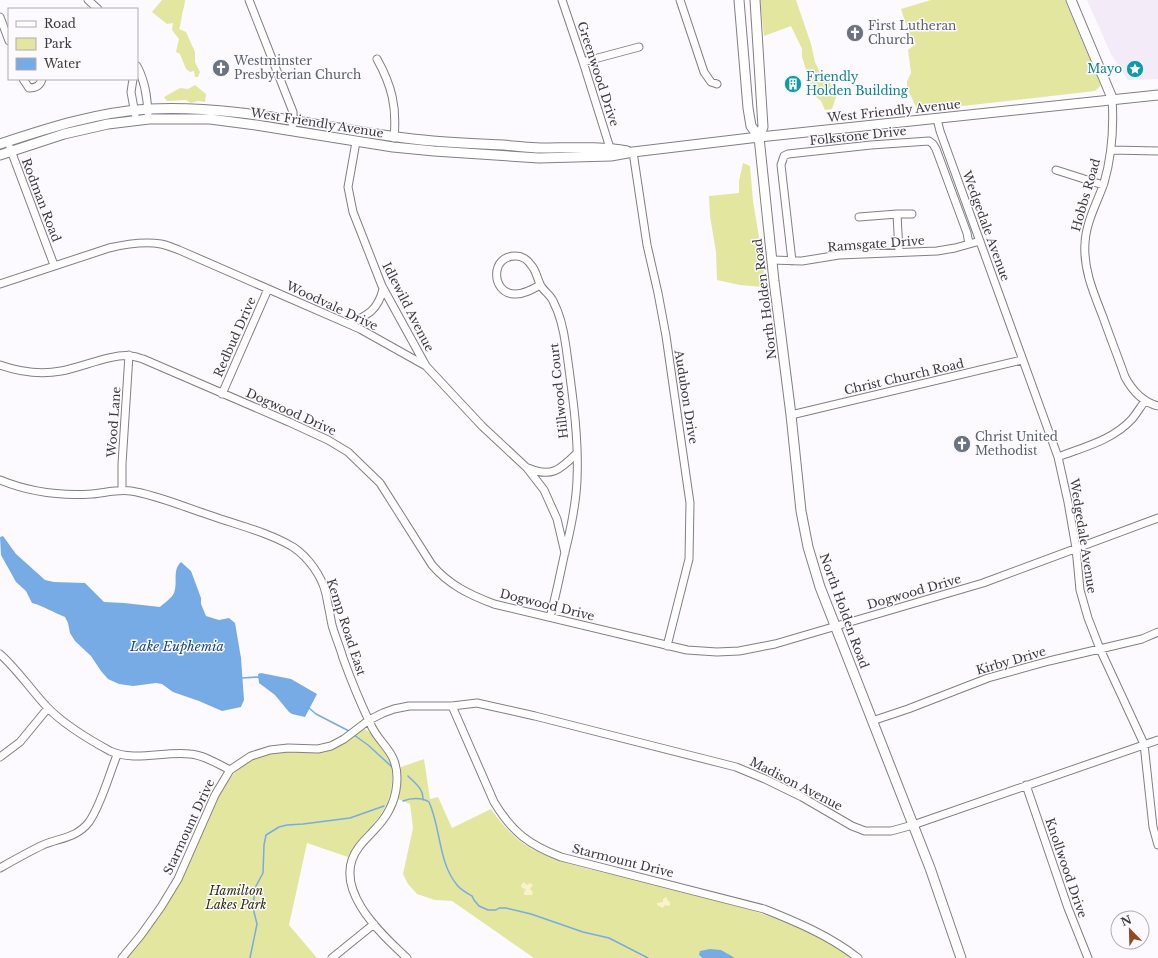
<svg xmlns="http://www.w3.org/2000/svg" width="1158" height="958" viewBox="0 0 1158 958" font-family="'Libre Baskerville',serif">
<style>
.built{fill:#f3ebf8}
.green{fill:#e3e69e}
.sand{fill:#fbf1cb}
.water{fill:#76abe6}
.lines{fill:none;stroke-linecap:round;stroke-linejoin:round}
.stream{stroke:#76abe6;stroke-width:1.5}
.street-casing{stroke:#827f84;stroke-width:9}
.secondary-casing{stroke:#827f84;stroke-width:11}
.street{stroke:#fff;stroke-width:7}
.secondary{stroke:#fff;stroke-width:9}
.labels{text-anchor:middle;stroke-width:3;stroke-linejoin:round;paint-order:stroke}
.worship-label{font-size:12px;fill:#5b616d;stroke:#fcf9ff;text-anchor:start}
.culture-label{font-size:12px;fill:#0d838f;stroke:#fcf9ff;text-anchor:end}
.street-label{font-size:12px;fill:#3b3a3c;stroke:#fcf9ff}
.park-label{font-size:12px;font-style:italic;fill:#2f300c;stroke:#fcf9ff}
.water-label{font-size:13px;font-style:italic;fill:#144c82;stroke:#fcf9ff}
</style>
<rect width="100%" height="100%" fill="#fcf9ff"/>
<!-- built -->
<path class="built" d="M1087,0H1158V79L1128,80L1111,54Z"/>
<!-- green -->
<path class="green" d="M162,0H185C185,5 183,9 182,15C181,20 181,24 179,29L186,32L195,52V62L200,72L198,77H195L194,71L190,72L186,69L180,54L176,52L179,39L172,30L173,23L167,24L152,12Z
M760,0H796L811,44L815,62L820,73L831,84L836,97L832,109L825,110L821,101L814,95L802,57V49L791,26L764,36Z
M931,0H1065L1100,83V86L1095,91L918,111L907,88V81L911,73L908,50L913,46L901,9Z
M195,85L206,94L205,102L198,101L191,103L186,100L167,101L164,97L180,88L188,89Z
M743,163L750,166L753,201L764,267L763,287L740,285L717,280L716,252L710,216L709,196L739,193V181Z
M363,729C371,730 377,741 382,747C391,758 393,768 392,781C391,816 363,829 348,857L307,843L289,925L317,958H126L146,934L218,796C234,768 252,753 286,751C296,750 307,754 317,753C335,751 349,740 363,729Z
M424,759L430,799L438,797L452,828L491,809C499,821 514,838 527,846C553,862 589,869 619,876C654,884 690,893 725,903C769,915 816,929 852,958H534L452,901L435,900L417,894L408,884L403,874L413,828L410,804L398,799L400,787L401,767Z"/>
<!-- sand -->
<path class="sand" d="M524,882L527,885L530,883L533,885L530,889L533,892L532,895H524V892L526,889L522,888L521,885Z
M666,897L668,901L670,902V905L668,906L665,905L663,908L657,905V903L663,902V899Z"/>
<!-- water -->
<path class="water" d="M3,536L16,554L45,580L54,582L85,583L104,602L124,603L160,607C164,603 171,599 174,593C178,583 172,570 181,562L191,571L201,598V604L206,616L219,620L229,618L235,623L241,658L244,700L241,707L222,711L199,701L173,692L162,684L156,683L133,686L119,684L108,679L101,671L91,656L75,641L70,633L68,623L65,617C54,613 44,606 32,603L26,591L16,582L1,555L0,537Z
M261,673L291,679L317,694L305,717L292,714L289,712L275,695L259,683L258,674Z
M710,949L721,950L735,958H703L699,955L700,951Z"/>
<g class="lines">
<!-- stream -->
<path class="stream" d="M242,678L258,677L260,678
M309,708L316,714L349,731
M354,735L368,745L392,767
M408,776C415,783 424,789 423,800
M403,801C410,798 422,797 429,802C441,828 438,862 457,885C461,890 467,893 472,896L474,900L479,906L488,910H496L499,908H506L531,914L583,932L609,938L648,958
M250,958L257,924L254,912V898L256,886L263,873L264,845L266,835L279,827L287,825L303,824L350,818L384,806"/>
<defs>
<path id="street" d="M88,0L98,9
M249,0L293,112V121L292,130
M562,0L583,62L610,148L611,154
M680,0L704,72L711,82L717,84
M0,17L9,41
M377,59C392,86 397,107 394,138
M583,62L639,47
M137,66C145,81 147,96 148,113
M23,79L29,88C36,88 40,86 42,79
M133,79L131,92L135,114
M1112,98C1114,127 1112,155 1104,183C1097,203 1086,222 1085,243C1083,269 1094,294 1103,317C1110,337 1118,357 1125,377C1132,390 1142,402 1158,406
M937,119L940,131L1058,457L1068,502L1076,548L1080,590L1088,618L1100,649L1144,744L1153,827L1158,845
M356,142L348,187L353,212L382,286L426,366
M10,148L54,265
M1111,150L1158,151
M633,152L647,245L658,293L666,336L690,503L689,559L667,646
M1056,170L1103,185
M897,214H912
M859,217L897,214L899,252
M772,260L802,261L839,255L937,251L955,248L980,241
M792,261L781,165L784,156L788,154L871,145L929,141L933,144L936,149L967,233L969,244
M0,284L109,248C126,244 144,241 161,244C167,245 173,248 179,250L360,329L426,366L482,426L527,468L544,490L557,519L565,553
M540,285C533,289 523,295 514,294C491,293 490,255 516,256C522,256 528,260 531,265C536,270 537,278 540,284C542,290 550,294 553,301C560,314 564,332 566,347C572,392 579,435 577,480C576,505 571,528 565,552C560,574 556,596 550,617
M349,324C368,315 378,310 383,289
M0,365C20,372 40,375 61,371C80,368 113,353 131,356C134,356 139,358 143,359L289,422L328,440L348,452L380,483L432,565C449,585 470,595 494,604L687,650L717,652L739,651L775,644L983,583L1158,518
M222,394L268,289
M791,415L1022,360
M1058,457C1084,447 1113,440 1132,419C1137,413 1141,406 1145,401
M528,468C551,478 560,470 576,454
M0,480C29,492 61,496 92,494C104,493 118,489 131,491C157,495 184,507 209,515C237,525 268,532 293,547C308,557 322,576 326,594C328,604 330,615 332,625C335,636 340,647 343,658C351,680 360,702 370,723C379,745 397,750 397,778C397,797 390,813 377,827C371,834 364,840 359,847C329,886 380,933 407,958
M122,490V464L129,355
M0,654C18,670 31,690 47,707C64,725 88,739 110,751C134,762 164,751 190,754C204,755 218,764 230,770
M452,706L494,802C512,832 529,845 561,857L764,909C797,922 830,936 858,958
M872,721L908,709L988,678L1049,661L1142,639L1158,632
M0,757L20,742L48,708
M1026,785L1068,908L1088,958
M0,868C14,860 28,852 43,845C59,838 77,838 89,822C101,805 109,775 117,755
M122,958L141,935L161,907L178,879L215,795L230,770L251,756L270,750L288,748L318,749L331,746L344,739L369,720L383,713L394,709L409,706H452L477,703L535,716L736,767L765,779L802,797L852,826L865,831H891L913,825L1158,740
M332,958L374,924"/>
<path id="secondary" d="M739,0L748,108L751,126L759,137
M755,0L763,127L759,137L774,281L791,415L801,511L808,547L820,587L930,868L961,958
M1071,0L1112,98
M0,144C48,128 98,112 149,109C245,104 338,133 433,141C457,143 480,144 503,145C516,146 529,148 541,148C570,148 599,146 627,151
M0,155L64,134L108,124L149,119H210L256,125L393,147L434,151L539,158L611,156L633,152L759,137L1158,95"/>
</defs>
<!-- street casing -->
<use href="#street" class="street-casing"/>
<!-- secondary casing -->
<use href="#secondary" class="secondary-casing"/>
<!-- street -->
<use href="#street" class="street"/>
<!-- secondary -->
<use href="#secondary" class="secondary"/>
</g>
<!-- icons -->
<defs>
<symbol id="church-disc" viewBox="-11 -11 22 22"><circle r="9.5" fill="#6b7280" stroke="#fcf9ff"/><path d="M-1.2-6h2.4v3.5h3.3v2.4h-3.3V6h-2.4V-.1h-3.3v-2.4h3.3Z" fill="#fff"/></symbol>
<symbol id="sight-disc" viewBox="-11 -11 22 22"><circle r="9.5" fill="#0f9aa8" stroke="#fcf9ff"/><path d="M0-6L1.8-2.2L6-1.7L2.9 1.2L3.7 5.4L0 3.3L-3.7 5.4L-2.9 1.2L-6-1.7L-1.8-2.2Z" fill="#fff"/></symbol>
<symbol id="building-disc" viewBox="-11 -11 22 22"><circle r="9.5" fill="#0f9aa8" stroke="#fcf9ff"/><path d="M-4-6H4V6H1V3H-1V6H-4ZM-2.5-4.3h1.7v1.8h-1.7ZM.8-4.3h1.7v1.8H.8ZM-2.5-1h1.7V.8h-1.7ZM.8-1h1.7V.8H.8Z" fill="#fff"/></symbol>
</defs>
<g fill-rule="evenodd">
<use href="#church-disc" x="845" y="23" width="20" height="20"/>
<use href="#church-disc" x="211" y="58" width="20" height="20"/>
<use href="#sight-disc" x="1125" y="59" width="20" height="20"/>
<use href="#building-disc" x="783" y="74" width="20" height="20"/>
<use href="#church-disc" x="952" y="434" width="20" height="20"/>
</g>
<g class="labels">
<!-- worship labels -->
<g class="worship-label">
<text x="868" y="30">First Lutheran<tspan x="868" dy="14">Church</tspan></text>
<text x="234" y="65">Westminster<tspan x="234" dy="14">Presbyterian Church</tspan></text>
<text x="975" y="441">Christ United<tspan x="975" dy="14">Methodist</tspan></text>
</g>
<!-- culture labels -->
<g class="culture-label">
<text x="1122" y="73">Mayo</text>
<text x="806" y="81" text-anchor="start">Friendly<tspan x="806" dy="14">Holden Building</tspan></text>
</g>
<!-- street labels -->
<g class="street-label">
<text transform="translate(598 74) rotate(72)" y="4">Greenwood Drive</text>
<text transform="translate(894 111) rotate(-6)" y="4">West Friendly Avenue</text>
<text transform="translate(317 123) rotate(9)" y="4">West Friendly Avenue</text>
<text transform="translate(858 136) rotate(-6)" y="4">Folkstone Drive</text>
<text transform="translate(1086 195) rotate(-74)" y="4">Hobbs Road</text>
<text transform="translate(41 200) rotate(69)" y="4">Rodman Road</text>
<text transform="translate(986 226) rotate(70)" y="4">Wedgedale Avenue</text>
<text transform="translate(876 244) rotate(-4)" y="4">Ramsgate Drive</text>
<text transform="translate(765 299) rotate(-97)" y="4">North Holden Road</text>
<text transform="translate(332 306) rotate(25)" y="4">Woodvale Drive</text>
<text transform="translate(408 307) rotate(63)" y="4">Idlewild Avenue</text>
<text transform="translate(235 337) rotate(-66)" y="4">Redbud Drive</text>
<text transform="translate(904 377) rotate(-13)" y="4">Christ Church Road</text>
<text transform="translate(559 391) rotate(-96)" y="4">Hillwood Court</text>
<text transform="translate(686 397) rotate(81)" y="4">Audubon Drive</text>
<text transform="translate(291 412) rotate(24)" y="4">Dogwood Drive</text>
<text transform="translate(114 422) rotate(-86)" y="4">Wood Lane</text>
<text transform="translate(1083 536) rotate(81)" y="4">Wedgedale Avenue</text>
<text transform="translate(914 592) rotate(-16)" y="4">Dogwood Drive</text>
<text transform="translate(547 605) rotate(14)" y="4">Dogwood Drive</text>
<text transform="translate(844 611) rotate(70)" y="4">North Holden Road</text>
<text transform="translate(346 627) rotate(72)" y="4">Kemp Road East</text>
<text transform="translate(1011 661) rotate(-16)" y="4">Kirby Drive</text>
<text transform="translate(796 784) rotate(27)" y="4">Madison Avenue</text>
<text transform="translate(189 827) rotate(-65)" y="4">Starmount Drive</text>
<text transform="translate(623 861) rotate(14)" y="4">Starmount Drive</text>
<text transform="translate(1066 868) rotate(71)" y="4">Knollwood Drive</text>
</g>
<!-- park labels -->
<g class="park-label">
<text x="236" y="895">Hamilton<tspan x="236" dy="14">Lakes Park</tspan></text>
</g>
<!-- water labels -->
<g class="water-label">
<text x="177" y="651">Lake Euphemia</text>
</g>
</g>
<!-- legend -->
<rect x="8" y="8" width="130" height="72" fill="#fcf9ff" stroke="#afadb1"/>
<rect x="16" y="21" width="20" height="6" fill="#ffffff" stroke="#afadb1"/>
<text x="44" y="28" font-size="12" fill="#3b3a3c">Road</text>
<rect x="16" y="38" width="20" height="12" fill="#e3e69e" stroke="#afadb1"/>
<text x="44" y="48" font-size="12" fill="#3b3a3c">Park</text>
<rect x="16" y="58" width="20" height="12" fill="#76abe6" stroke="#afadb1"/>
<text x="44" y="68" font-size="12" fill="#3b3a3c">Water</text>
<!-- north arrow -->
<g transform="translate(1130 930) rotate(337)"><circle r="19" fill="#fcf9ff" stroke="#afadb1"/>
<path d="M0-3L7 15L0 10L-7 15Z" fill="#914b23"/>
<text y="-6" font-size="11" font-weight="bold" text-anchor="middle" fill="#3b3a3c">N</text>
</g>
</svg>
